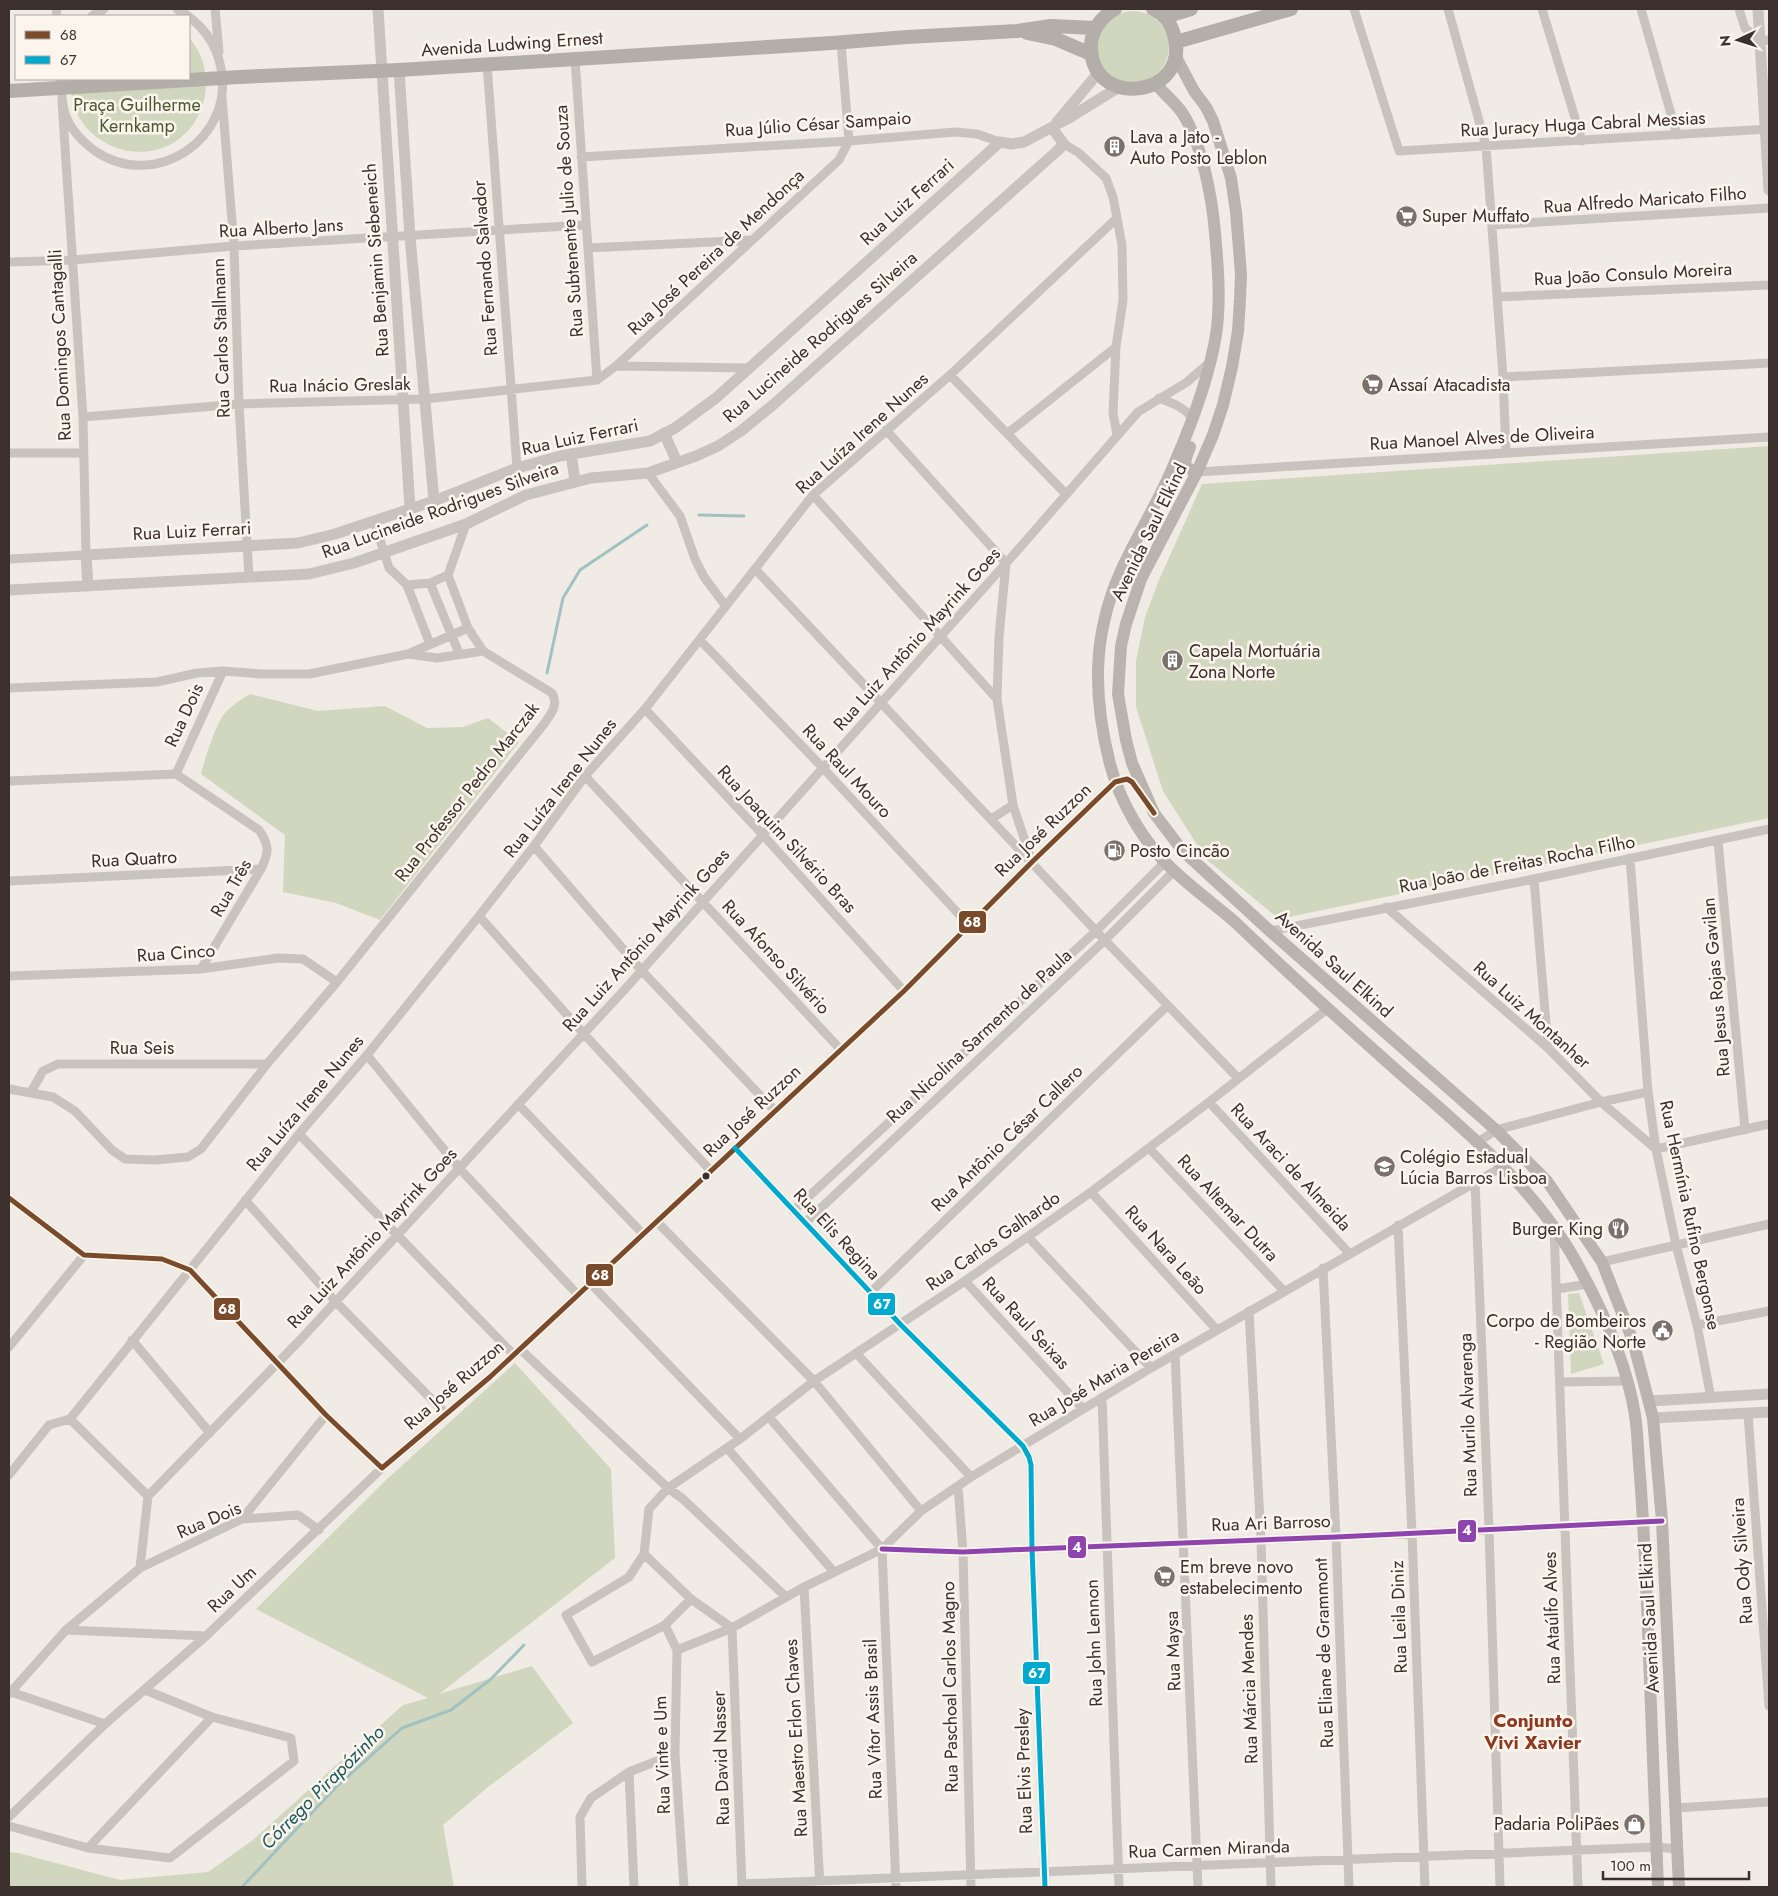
<svg xmlns="http://www.w3.org/2000/svg" width="1778" height="1896" viewBox="0 0 1778 1896" font-family="Jost,sans-serif">
<style>
.green{fill:#d1d6bf}
.lines{fill:none;stroke-linecap:round;stroke-linejoin:round}
.stream{stroke:#a1c2c1;stroke-width:3}
.minor{stroke:#c9c3be;stroke-width:9}
.tertiary{stroke:#c9c3be;stroke-width:11}
.secondary{stroke:#bab3ae;stroke-width:12}
.trunk{stroke:#b4aea8;stroke-width:14}
.bus-1-casing{stroke:#fbf5ee;stroke-width:9}
.bus-2-casing{stroke:#fbf5ee;stroke-width:9}
.bus-3-casing{stroke:#fbf5ee;stroke-width:9}
.bus-1{stroke:#7a4b2a;stroke-width:5}
.bus-2{stroke:#00a9ce;stroke-width:5}
.bus-3{stroke:#8e44ad;stroke-width:5}
.bus-dot{fill:#3b302b;stroke:#fbf5ee;stroke-width:2}
.labels{text-anchor:middle;stroke-width:5;stroke-linejoin:round;paint-order:stroke}
.street-label{font-size:18px;fill:#3b302b;stroke:#fbf5ee}
.park-label{font-size:18px;fill:#4a5a2e;stroke:#fbf5ee}
.poi-label{font-size:18px;fill:#3b302b;stroke:#fbf5ee;text-anchor:start}
.neighbourhood-label{font-size:19px;font-weight:bold;fill:#8c3b22;stroke:#fbf5ee}
.water-label{font-size:19px;font-style:italic;fill:#1f5a5e;stroke:#fbf5ee}
.line-badge{stroke:#fbf5ee;stroke-width:2}
.badge-label{font-size:14px;text-anchor:middle;font-weight:bold;fill:#fff}
</style>
<rect width="100%" height="100%" fill="#f0ebe5"/>
<!-- green -->
<path class="green" d="M1097 47a36 36 0 1 1 72 0a36 36 0 1 1-72 0Z
M189,38C202,52 206,68 206,87C205,102 200,115 192,126C151,179 65,144 71,79H189Z
M1769,446V818L1279,919L1206,859L1163,791L1136,707V661L1145,617L1159,580L1202,484Z
M250,694L318,711L385,706L427,728L463,727L488,718L519,742L380,920L336,903L283,892L285,835L201,774C205,758 214,730 222,717C229,707 240,700 250,694Z
M1579,1293L1604,1364L1571,1374L1568,1294Z
M515,1363L611,1469L615,1558L439,1694L532,1666L573,1723L488,1787L443,1825L454,1887H9V1852L18,1853L120,1880L208,1872L253,1840L403,1705L428,1698L256,1609L386,1480Z"/>
<g class="lines">
<!-- stream -->
<path class="stream" d="M699,515L744,516
M547,673L563,598L580,570L647,525
M242,1887L336,1787L402,1728L451,1710L491,1679L524,1645"/>
<!-- minor -->
<path class="minor" d="M56,9L57,16
M215,9L219,52
M1354,9L1399,151L1769,129
M1448,9L1486,146L1503,377L1506,452
M1542,9L1582,141
M1641,9L1677,135
M1739,9L1745,28L1760,41L1769,40
M92,16L104,9
M575,59L597,380
M487,64L517,468
M61,79C62,92 61,104 66,116C71,130 83,142 95,151C155,192 235,139 221,68C216,41 200,22 177,9
M222,97L234,246L239,404L249,577
M1064,144L1079,153L1106,178L1113,197L1122,245L1123,300L1116,347L1113,413L1117,435
M581,157L849,141L955,132L977,134L1000,142
M1493,225L1769,208
M588,248L752,240
M9,262L73,260L234,246L585,225
M1497,297L1769,285
M616,366L750,368
M950,375L1066,494
M1503,377L1769,363
M597,380L616,366L839,160L849,141L841,43
M1159,398C1172,403 1184,407 1192,418
M83,417L239,404L425,399L597,380
M886,430L1006,563L999,637L997,699L1013,805L1031,859
M1008,433L1116,347
M9,453H83
M1197,472L1769,437
M648,473L680,516L695,559L704,577L725,605
M813,495L997,699
M374,521L389,568L407,585L430,644
M466,524L448,575L468,628L483,651
M9,559L86,555L83,417L62,102
M755,569L1096,931L1238,1078
M430,583L459,653
M407,585L430,583L448,575
M700,640L823,768L969,925
M408,654L468,628
M9,688L157,682L197,673L223,671L261,674H309L408,654L437,658L483,651L552,693C559,705 551,714 544,724L337,982L267,1064L201,1149L188,1157L155,1160L125,1159L112,1150L75,1111L53,1097L9,1089
M645,709L763,835L904,991
M176,774L259,830C270,846 269,852 261,869L201,969
M176,774L223,671
M585,776L841,1050
M9,781L176,774
M991,819L1013,805
M1718,841L1745,1130
M534,846L642,971L775,1111
M1630,858L1648,1092L1656,1149L1676,1245L1697,1325L1711,1398
M1534,879L1548,1048
M9,881L261,869
M1386,907L1548,1048L1601,1102L1656,1149L1769,1124
M479,916L584,1034L711,1171
M1270,931L1534,879L1769,829
M9,976L201,969L278,958L303,959L337,982
M367,1055L459,1168L578,1295
M31,1092L43,1071L58,1064H267
M1209,1102L1349,1253
M518,1104L643,1234
M299,1134L514,1355
M1478,1142L1496,1130L1601,1102L1648,1092
M735,1148L901,1325L1023,1446L1029,1457L1031,1465L1032,1549L1045,1887
M1149,1148L1284,1291
M1475,1181L1489,1529L1500,1887
M1091,1192L1217,1330
M9,1198L84,1255L162,1259L190,1270L326,1415L382,1468L490,1377L904,991L1032,862L1115,782
M245,1200L335,1301L446,1414
M793,1211L1096,931L1165,862
M657,1222L814,1381L921,1511
M805,1223L1105,940L1174,871
M1398,1225L1412,1533L1425,1887
M1554,1228L1578,1887
M1028,1237L1151,1368
M1602,1262L1769,1224
M1323,1268L1336,1537L1349,1887
M965,1281L1083,1409
M590,1283L740,1439
M1557,1289L1588,1284
M870,1293L1167,1006
M1249,1311L1261,1540L1271,1887
M1697,1325L1769,1311
M132,1340L210,1433
M9,1347L84,1255
M520,1349L668,1488L683,1499L786,1597
M856,1353L971,1477
M1175,1354L1198,1887
M1560,1382L1627,1381
M1102,1397L1119,1887
M1748,1413L1769,1706
M769,1417L882,1549
M70,1419L299,1134L367,1055L479,916L534,846L585,776L645,709L813,495L950,375L1117,218
M70,1419L148,1496
M727,1448L834,1572
M9,1475L49,1425L70,1419
M958,1486L963,1552L971,1887
M148,1496L301,1339L626,988L1016,552L1138,412L1187,382L1209,363
M242,1519L326,1415
M882,1549L963,1552L1032,1549L1336,1537L1662,1521
M882,1549L896,1887
M644,1554L691,1599L732,1628
M140,1568L148,1496
M804,1587L820,1887
M691,1599L665,1625L592,1662L566,1615L629,1577L644,1554L649,1509L668,1488L740,1439L814,1381L965,1281L1091,1192L1209,1102L1327,1009
M665,1625L677,1650L675,1754L684,1887
M732,1628L742,1887
M66,1630L206,1636L382,1468
M677,1650L732,1628L804,1587L882,1549L921,1511L971,1477L1151,1368L1502,1167
M11,1692L105,1724
M9,1694L66,1630L140,1568L242,1519L298,1515L319,1530
M629,1772L634,1887
M1676,1808L1769,1802
M9,1817L105,1724L206,1636
M9,1826L88,1848L170,1858L294,1761L291,1738L212,1717L145,1690
M88,1848L212,1717
M742,1884L1656,1847L1678,1849
M582,1887L580,1817L591,1798L629,1772L675,1754"/>
<!-- tertiary -->
<path class="tertiary" d="M378,9L410,508
M1758,9L1769,190
M399,70L410,237L434,501
M1057,122L1099,72
M664,433L677,462
M571,454L575,481
M88,586L86,555L298,543L335,534L434,501L514,469L560,456L650,441L675,428L716,398L1000,142L1011,144L1024,142L1069,118L1119,87
M9,590L309,574L354,563L466,524L526,495L591,478L648,473L696,456L718,446L741,431L774,404L1056,152L1064,144L1052,128
M1650,1401L1769,1394
M1653,1418L1769,1412"/>
<!-- secondary -->
<path class="secondary" d="M1176,57L1194,91L1206,107L1213,121L1231,178L1236,212L1241,274L1240,299L1238,331L1232,367L1223,405L1213,435L1197,472L1141,579L1126,624L1121,646L1118,694L1126,740L1132,763L1154,813L1182,850L1270,931L1496,1130L1547,1181L1602,1262L1633,1341L1653,1418L1662,1521L1679,1887
M1156,84C1164,94 1175,102 1183,114C1202,145 1212,196 1215,233C1218,266 1221,302 1216,335C1209,377 1192,423 1175,462C1160,500 1137,535 1120,573C1092,637 1093,697 1110,764C1120,802 1143,842 1172,869C1192,888 1214,904 1235,922C1287,972 1340,1020 1394,1068C1463,1129 1538,1188 1581,1271C1605,1315 1627,1365 1635,1415C1638,1435 1638,1456 1640,1476C1644,1528 1646,1579 1648,1630C1651,1716 1655,1802 1658,1887
M1190,447C1185,461 1180,467 1197,472"/>
<!-- trunk -->
<path class="trunk" d="M1115,9C1101,17 1090,31 1091,49C1094,111 1192,96 1174,35C1171,23 1164,14 1153,9
M1165,17L1191,9
M1027,33L1056,39L1091,54
M1176,42L1291,9
M9,91L239,77L399,70L832,43L907,37L1017,31L1051,26L1095,28"/>
<defs>
<path id="bus-1" d="M9,1198L84,1255L162,1259L190,1270L326,1415L382,1468L490,1377L904,991L1032,862L1115,782L1127,779L1132,782L1154,813"/>
<path id="bus-2" d="M735,1148L901,1325L1023,1446L1029,1457L1031,1465L1032,1549L1045,1887"/>
<path id="bus-3" d="M882,1549L963,1552L1032,1549L1336,1537L1662,1521"/>
</defs>
<!-- bus-1 casing -->
<use href="#bus-1" class="bus-1-casing"/>
<!-- bus-2 casing -->
<use href="#bus-2" class="bus-2-casing"/>
<!-- bus-3 casing -->
<use href="#bus-3" class="bus-3-casing"/>
<!-- bus-1 -->
<use href="#bus-1" class="bus-1"/>
<!-- bus-2 -->
<use href="#bus-2" class="bus-2"/>
<!-- bus-3 -->
<use href="#bus-3" class="bus-3"/>
</g>
<!-- icons -->
<defs>
<symbol id="building-disc" viewBox="-11 -11 22 22"><circle r="9.5" fill="#7a716c" stroke="#fbf5ee"/><path d="M-4-6H4V6H1V3H-1V6H-4ZM-2.5-4.3h1.7v1.8h-1.7ZM.8-4.3h1.7v1.8H.8ZM-2.5-1h1.7V.8h-1.7ZM.8-1h1.7V.8H.8Z" fill="#fff"/></symbol>
<symbol id="supermarket-disc" viewBox="-11 -11 22 22"><circle r="9.5" fill="#7a716c" stroke="#fbf5ee"/><path d="M-6-5.5h2.5l.6 2H6L4.5 2H-2.5L-4.4-4H-6ZM-1.5 3.2a1.3 1.3 0 1 0 .1 0ZM3 3.2a1.3 1.3 0 1 0 .1 0Z" fill="#fff"/></symbol>
<symbol id="fuel-disc" viewBox="-11 -11 22 22"><circle r="9.5" fill="#7a716c" stroke="#fbf5ee"/><path d="M-5.5-6h7V0h2V4h1.3V-2.5L3-4.5l.8-.8L6-3V5H2.5V1h-1V6h-7ZM-4.2-4.7v3.2H.2V-4.7Z" fill="#fff"/></symbol>
<symbol id="school-disc" viewBox="-11 -11 22 22"><circle r="9.5" fill="#7a716c" stroke="#fbf5ee"/><path d="M0-5L7-2L0 1L-7-2ZM-4 1L0 2.5L4 1V4Q0 6-4 4Z" fill="#fff"/></symbol>
<symbol id="restaurant-disc" viewBox="-11 -11 22 22"><circle r="9.5" fill="#7a716c" stroke="#fbf5ee"/><path d="M-5-6h1v4h1v-4h1v4h1v-4h1v5L-1.5 .5V6h-2V.5L-5-1ZM5-6V6H3V1.5H1.5Q1.5-4 5-6Z" fill="#fff"/></symbol>
<symbol id="civic-disc" viewBox="-11 -11 22 22"><circle r="9.5" fill="#7a716c" stroke="#fbf5ee"/><path d="M-.6-6.5H3V-4.5H.6V-3L4-1V1h2V6H-6V1h2V-1L-.6-3ZM-1.2 2.5V6h2.4V2.5Z" fill="#fff"/></symbol>
<symbol id="shop-disc" viewBox="-11 -11 22 22"><circle r="9.5" fill="#7a716c" stroke="#fbf5ee"/><path d="M-5-2.5h2.3a2.7 3.5 0 0 1 5.4 0H5L5.5 6h-11ZM-1.5-2.5h3a1.5 2.3 0 0 0-3 0Z" fill="#fff"/></symbol>
</defs>
<g fill-rule="evenodd">
<use href="#building-disc" x="1102" y="134" width="25" height="25"/>
<use href="#supermarket-disc" x="1394" y="204" width="25" height="25"/>
<use href="#supermarket-disc" x="1360" y="372" width="25" height="25"/>
<use href="#building-disc" x="1160" y="648" width="25" height="25"/>
<use href="#fuel-disc" x="1102" y="838" width="25" height="25"/>
<use href="#school-disc" x="1372" y="1154" width="25" height="25"/>
<use href="#restaurant-disc" x="1606" y="1216" width="25" height="25"/>
<use href="#civic-disc" x="1650" y="1318" width="25" height="25"/>
<use href="#supermarket-disc" x="1152" y="1564" width="25" height="25"/>
<use href="#shop-disc" x="1622" y="1812" width="25" height="25"/>
</g>
<!-- markers -->
<circle class="bus-dot" cx="706" cy="1176" r="4.5"/>
<g class="labels">
<!-- street labels -->
<g class="street-label">
<text transform="translate(512 44) rotate(-4)" y="6">Avenida Ludwing Ernest</text>
<text transform="translate(818 124) rotate(-4)" y="6">Rua Júlio César Sampaio</text>
<text transform="translate(1583 124) rotate(-3)" y="6">Rua Juracy Huga Cabral Messias</text>
<text transform="translate(1645 200) rotate(-4)" y="6">Rua Alfredo Maricato Filho</text>
<text transform="translate(907 202) rotate(-42)" y="6">Rua Luiz Ferrari</text>
<text transform="translate(569 221) rotate(-94)" y="6">Rua Subtenente Julio de Souza</text>
<text transform="translate(281 228) rotate(-3)" y="6">Rua Alberto Jans</text>
<text transform="translate(716 252) rotate(-43)" y="6">Rua José Pereira de Mendonça</text>
<text transform="translate(376 260) rotate(-94)" y="6">Rua Benjamin Siebeneich</text>
<text transform="translate(485 268) rotate(-94)" y="6">Rua Fernando Salvador</text>
<text transform="translate(1633 274) rotate(-3)" y="6">Rua João Consulo Moreira</text>
<text transform="translate(820 337) rotate(-41)" y="6">Rua Lucineide Rodrigues Silveira</text>
<text transform="translate(221 338) rotate(-92)" y="6">Rua Carlos Stallmann</text>
<text transform="translate(60 345) rotate(-93)" y="6">Rua Domingos Cantagalli</text>
<text transform="translate(340 385) rotate(-1)" y="6">Rua Inácio Greslak</text>
<text transform="translate(862 433) rotate(-42)" y="6">Rua Luíza Irene Nunes</text>
<text transform="translate(580 437) rotate(-12)" y="6">Rua Luiz Ferrari</text>
<text transform="translate(1482 438) rotate(-3)" y="6">Rua Manoel Alves de Oliveira</text>
<text transform="translate(440 510) rotate(-20)" y="6">Rua Lucineide Rodrigues Silveira</text>
<text transform="translate(192 531) rotate(-3)" y="6">Rua Luiz Ferrari</text>
<text transform="translate(1149 532) rotate(-64)" y="6">Avenida Saul Elkind</text>
<text transform="translate(917 639) rotate(-48)" y="6">Rua Luiz Antônio Mayrink Goes</text>
<text transform="translate(184 715) rotate(-65)" y="6">Rua Dois</text>
<text transform="translate(847 771) rotate(47)" y="6">Rua Raul Mouro</text>
<text transform="translate(560 788) rotate(-52)" y="6">Rua Luíza Irene Nunes</text>
<text transform="translate(467 792) rotate(-52)" y="6">Rua Professor Pedro Marczak</text>
<text transform="translate(1043 830) rotate(-44)" y="6">Rua José Ruzzon</text>
<text transform="translate(787 839) rotate(47)" y="6">Rua Joaquim Silvério Bras</text>
<text transform="translate(134 859) rotate(-3)" y="6">Rua Quatro</text>
<text transform="translate(1517 864) rotate(-11)" y="6">Rua João de Freitas Rocha Filho</text>
<text transform="translate(231 888) rotate(-60)" y="6">Rua Três</text>
<text transform="translate(646 940) rotate(-48)" y="6">Rua Luiz Antônio Mayrink Goes</text>
<text transform="translate(176 953) rotate(-4)" y="6">Rua Cinco</text>
<text transform="translate(776 957) rotate(47)" y="6">Rua Afonso Silvério</text>
<text transform="translate(1334 964) rotate(42)" y="6">Avenida Saul Elkind</text>
<text transform="translate(1716 987) rotate(-95)" y="6">Rua Jesus Rojas Gavilan</text>
<text transform="translate(1532 1015) rotate(42)" y="6">Rua Luiz Montanher</text>
<text transform="translate(979 1036) rotate(-43)" y="6">Rua Nicolina Sarmento de Paula</text>
<text x="142" y="1054">Rua Seis</text>
<text transform="translate(305 1103) rotate(-50)" y="6">Rua Luíza Irene Nunes</text>
<text transform="translate(752 1111) rotate(-43)" y="6">Rua José Ruzzon</text>
<text transform="translate(1007 1138) rotate(-44)" y="6">Rua Antônio César Callero</text>
<text transform="translate(1291 1167) rotate(47)" y="6">Rua Araci de Almeida</text>
<text transform="translate(1228 1208) rotate(47)" y="6">Rua Altemar Dutra</text>
<text transform="translate(1690 1215) rotate(78)" y="6">Rua Hermínia Rufino Bergonse</text>
<text transform="translate(837 1234) rotate(47)" y="6">Rua Elis Regina</text>
<text transform="translate(372 1238) rotate(-47)" y="6">Rua Luiz Antônio Mayrink Goes</text>
<text transform="translate(993 1241) rotate(-35)" y="6">Rua Carlos Galhardo</text>
<text transform="translate(1166 1250) rotate(48)" y="6">Rua Nara Leão</text>
<text transform="translate(1026 1323) rotate(47)" y="6">Rua Raul Seixas</text>
<text transform="translate(1104 1378) rotate(-31)" y="6">Rua José Maria Pereira</text>
<text transform="translate(454 1385) rotate(-41)" y="6">Rua José Ruzzon</text>
<text transform="translate(1468 1415) rotate(-92)" y="6">Rua Murilo Alvarenga</text>
<text transform="translate(209 1520) rotate(-23)" y="6">Rua Dois</text>
<text transform="translate(1271 1523) rotate(-2)" y="6">Rua Ari Barroso</text>
<text transform="translate(1742 1561) rotate(-94)" y="6">Rua Ody Silveira</text>
<text transform="translate(232 1589) rotate(-43)" y="6">Rua Um</text>
<text transform="translate(1399 1617) rotate(-92)" y="6">Rua Leila Diniz</text>
<text transform="translate(1552 1618) rotate(-92)" y="6">Rua Ataúlfo Alves</text>
<text transform="translate(1649 1618) rotate(-93)" y="6">Avenida Saul Elkind</text>
<text transform="translate(1094 1643) rotate(-92)" y="6">Rua John Lennon</text>
<text transform="translate(1173 1651) rotate(-92)" y="6">Rua Maysa</text>
<text transform="translate(1324 1653) rotate(-92)" y="6">Rua Eliane de Grammont</text>
<text transform="translate(950 1687) rotate(-91)" y="6">Rua Paschoal Carlos Magno</text>
<text transform="translate(1249 1689) rotate(-92)" y="6">Rua Márcia Mendes</text>
<text transform="translate(873 1719) rotate(-92)" y="6">Rua Vítor Assis Brasil</text>
<text transform="translate(796 1738) rotate(-93)" y="6">Rua Maestro Erlon Chaves</text>
<text transform="translate(662 1755) rotate(-92)" y="6">Rua Vinte e Um</text>
<text transform="translate(721 1758) rotate(-92)" y="6">Rua David Nasser</text>
<text transform="translate(1024 1771) rotate(-92)" y="6">Rua Elvis Presley</text>
<text transform="translate(1209 1849) rotate(-2)" y="6">Rua Carmen Miranda</text>
</g>
<!-- park labels -->
<g class="park-label">
<text x="137" y="111">Praça Guilherme<tspan x="137" dy="21">Kernkamp</tspan></text>
</g>
<!-- poi labels -->
<g class="poi-label">
<text x="1130" y="143">Lava a Jato -<tspan x="1130" dy="21">Auto Posto Leblon</tspan></text>
<text x="1422" y="222">Super Muffato</text>
<text x="1388" y="391">Assaí Atacadista</text>
<text x="1189" y="657">Capela Mortuária<tspan x="1189" dy="21">Zona Norte</tspan></text>
<text x="1130" y="857">Posto Cincão</text>
<text x="1400" y="1163">Colégio Estadual<tspan x="1400" dy="21">Lúcia Barros Lisboa</tspan></text>
<text x="1603" y="1235" text-anchor="end">Burger King</text>
<text x="1646" y="1327" text-anchor="end">Corpo de Bombeiros<tspan x="1646" dy="21">- Região Norte</tspan></text>
<text x="1180" y="1573">Em breve novo<tspan x="1180" dy="21">estabelecimento</tspan></text>
<text x="1619" y="1830" text-anchor="end">Padaria PoliPães</text>
</g>
<!-- neighbourhood labels -->
<g class="neighbourhood-label">
<text x="1533" y="1727">Conjunto<tspan x="1533" dy="22">Vivi Xavier</tspan></text>
</g>
<!-- water labels -->
<g class="water-label">
<text transform="translate(322 1787) rotate(-45)" y="7">Córrego Pirapózinho</text>
</g>
</g>
<g class="line-badge">
<rect x="958" y="910" width="29" height="24" rx="5" fill="#7a4b2a"/>
<rect x="585" y="1263" width="29" height="24" rx="5" fill="#7a4b2a"/>
<rect x="867" y="1292" width="29" height="24" rx="5" fill="#00a9ce"/>
<rect x="213" y="1297" width="28" height="24" rx="5" fill="#7a4b2a"/>
<rect x="1457" y="1519" width="20" height="24" rx="5" fill="#8e44ad"/>
<rect x="1067" y="1535" width="20" height="24" rx="5" fill="#8e44ad"/>
<rect x="1022" y="1661" width="29" height="24" rx="5" fill="#00a9ce"/>
</g>
<g class="badge-label">
<text x="972" y="927">68</text>
<text x="600" y="1280">68</text>
<text x="882" y="1309">67</text>
<text x="227" y="1314">68</text>
<text x="1467" y="1535">4</text>
<text x="1077" y="1552">4</text>
<text x="1037" y="1678">67</text>
</g>
<!-- border -->
<rect width="1778" height="1896" fill="none" stroke="#3b302b" stroke-width="20"/>
<!-- legend -->
<rect x="15" y="15" width="175" height="65" fill="#fbf5ee" stroke="#aea6a0"/>
<rect x="25" y="31" width="25" height="8" fill="#7a4b2a" stroke="#aea6a0"/>
<text x="60" y="40" font-size="15" fill="#3b302b">68</text>
<rect x="25" y="56" width="25" height="8" fill="#00a9ce" stroke="#aea6a0"/>
<text x="60" y="65" font-size="15" fill="#3b302b">67</text>
<!-- north arrow -->
<g transform="translate(1738 40) rotate(266)" stroke="#fbf5ee" stroke-width="4" paint-order="stroke">
<path d="M0-4L9 19L0 12L-9 19Z" fill="#3b302b"/>
<text y="-8" font-size="14" font-weight="bold" text-anchor="middle" fill="#3b302b">N</text>
</g>
<!-- scale -->
<path d="M1603 1871v8h146v-8" fill="none" stroke="#3b302b" stroke-width="2.5"/>
<text x="1610" y="1871" font-size="15" fill="#3b302b" stroke="#fbf5ee" stroke-width="4" paint-order="stroke">100 m</text>
</svg>
